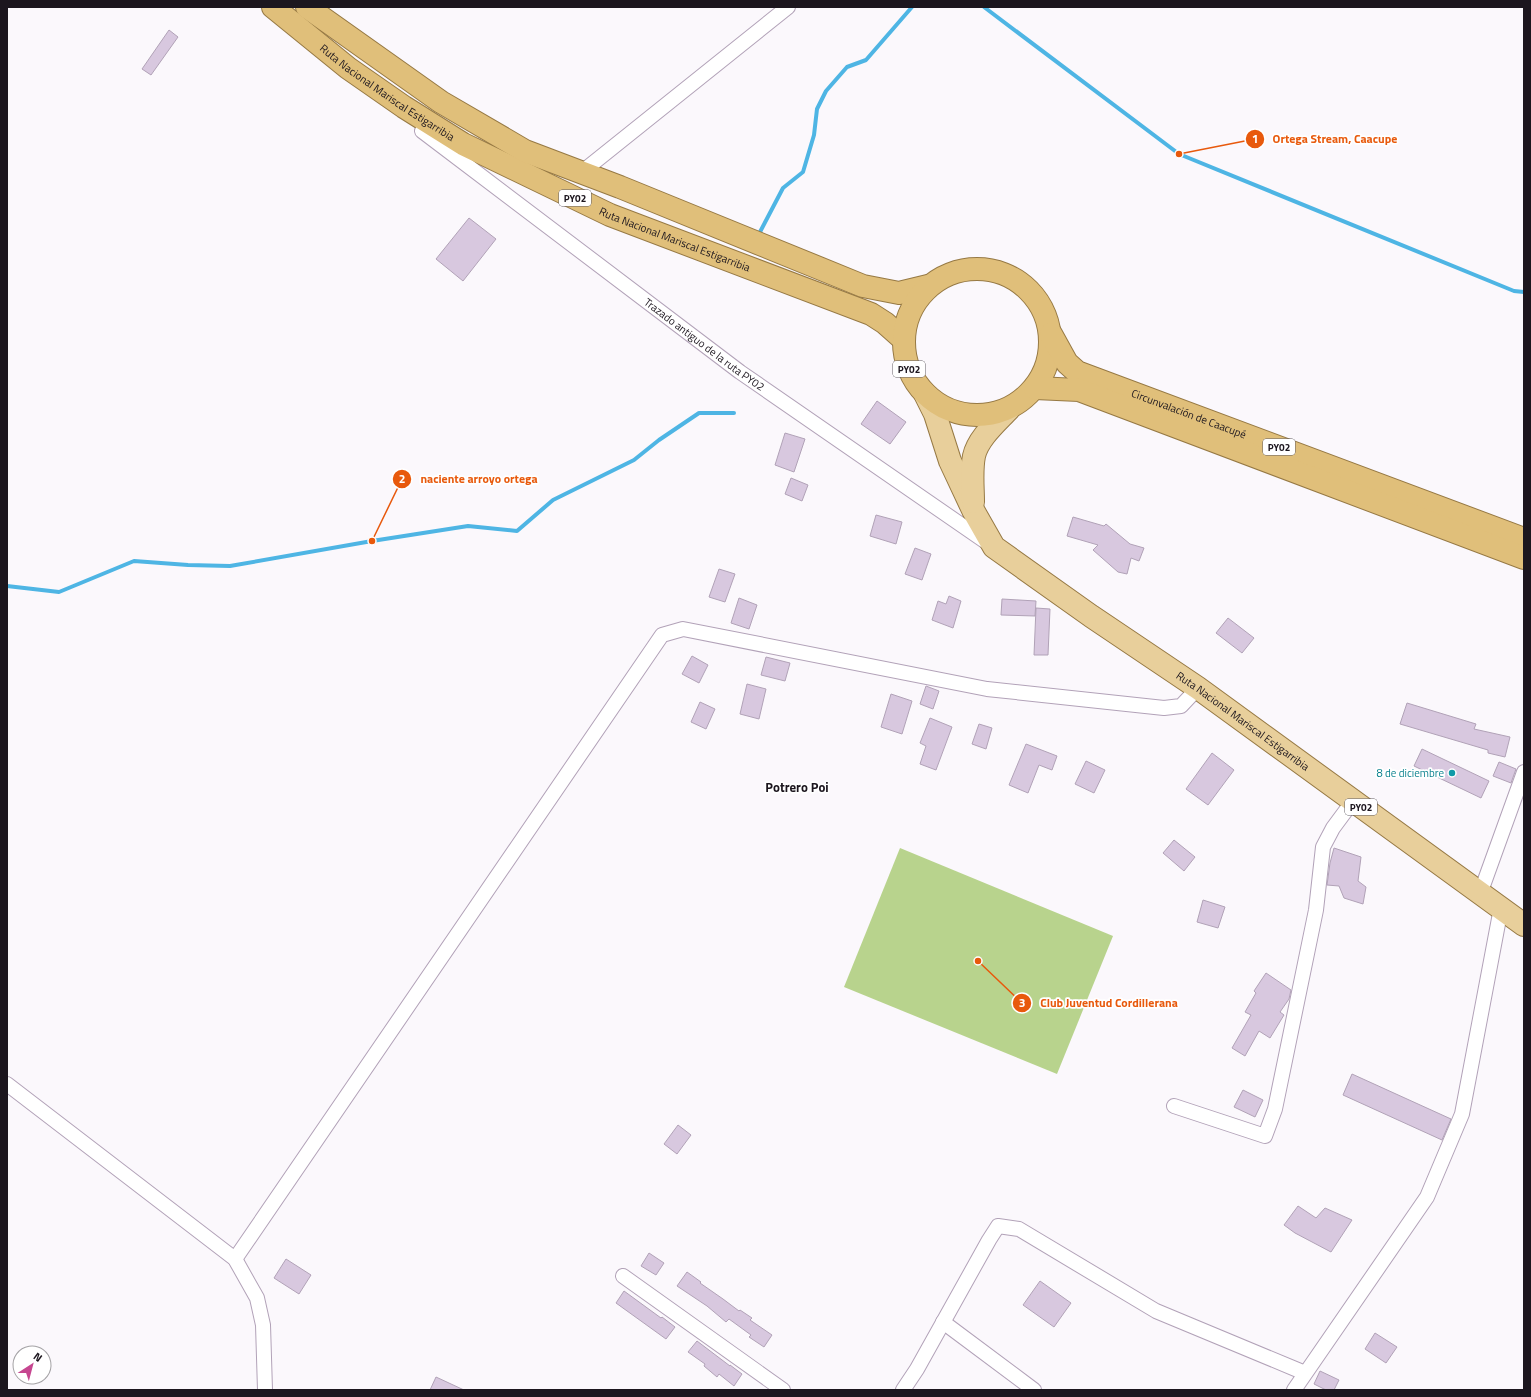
<svg xmlns="http://www.w3.org/2000/svg" width="1531" height="1397" viewBox="0 0 1531 1397" font-family="'Titillium Web',sans-serif">
<style>
.green{fill:#b8d38d}
.lines{fill:none;stroke-linecap:round;stroke-linejoin:round}
.stream{stroke:#4eb5e4;stroke-width:4}
.building{fill:#d8c8df;stroke:#b1a2b7}
.minor-casing{stroke:#b2a2b8;stroke-width:16}
.primary-casing{stroke:#967944;stroke-width:24}
.trunk-casing{stroke:#967944;stroke-width:24}
.minor{stroke:#fff;stroke-width:14}
.primary{stroke:#e8cf9b;stroke-width:22}
.trunk{stroke:#e0bf7a;stroke-width:22}
.culture-dot{fill:#0f9aa8;stroke:#fff;stroke-width:1.5}
.labels{text-anchor:middle;stroke-width:3.5;stroke-linejoin:round;paint-order:stroke}
.shield{fill:#fff;stroke:#605c62;stroke-width:1}
.shield-label{font-size:10px;font-weight:bold;fill:#1c161e}
.street-label{font-size:11px;fill:#1c161e;stroke:#fff}
.culture-label{font-size:11px;fill:#0d838f;stroke:#fff;text-anchor:end}
.quarter-label{font-size:13px;font-weight:bold;fill:#1c161e;stroke:#fff}
.leader{fill:none;stroke:#e8590c;stroke-width:1.5}
.callout-dot{fill:#e8590c;stroke:#fff;stroke-width:1.5}
.mark-label{font-size:12px;text-anchor:middle;font-weight:bold;fill:#fff}
.callout-label{font-size:12px;text-anchor:middle;font-weight:bold;fill:#e8590c;stroke:#fff;stroke-width:3.5;stroke-linejoin:round;paint-order:stroke}
</style>
<rect width="100%" height="100%" fill="#fbf8fc"/>
<!-- green -->
<path class="green" d="M900,848L1113,936L1057,1074L844,987Z"/>
<g class="lines">
<!-- stream -->
<path class="stream" d="M984,7L1179,154L1514,291L1524,292
M760,232L783,188L803,172L814,135L817,109L826,91L847,67L866,60L912,7
M7,586L59,592L134,561L188,565L230,566L372,541L468,526L517,531L553,500L634,460L659,440L699,413H734"/>
</g>
<!-- building -->
<path class="building" d="M169,30L178,37L151,75L142,69Z
M469,218L496,239L463,281L436,259Z
M877,401L906,422L890,444L861,424Z
M785,433L805,439L794,472L775,465Z
M791,478L808,485L802,501L785,494Z
M876,515L902,522L896,544L870,536Z
M1073,517L1104,526L1106,524L1130,544L1144,548L1139,561L1131,558L1127,574L1118,572L1093,550L1098,545L1067,536Z
M915,548L931,554L922,580L905,574Z
M719,569L735,574L725,602L709,597Z
M949,596L961,601L953,628L932,620L938,601L946,604Z
M739,598L757,605L749,629L731,623Z
M1002,599L1036,601L1035,616L1001,615Z
M1036,608L1050,609L1048,655H1034Z
M1228,618L1254,638L1242,653L1216,633Z
M692,656L708,665L699,683L682,674Z
M766,657L790,663L785,681L761,675Z
M747,684L766,689L759,719L740,714Z
M926,686L939,691L933,709L920,704Z
M891,694L912,701L902,734L881,727Z
M700,702L715,709L706,729L691,722Z
M1407,703L1476,724L1474,729L1510,737L1505,757L1488,753V750L1400,724Z
M930,718L952,727L936,770L920,764L926,746L920,743Z
M979,724L992,728L986,749L972,744Z
M1026,744L1057,756L1052,770L1039,765L1028,793L1009,785Z
M1422,749L1489,781L1481,798L1414,766Z
M1212,753L1234,770L1208,805L1186,789Z
M1086,761L1105,770L1094,793L1075,784Z
M1499,762L1516,769L1511,783L1493,776Z
M1174,840L1195,857L1184,871L1163,853Z
M1334,848L1361,857L1358,881L1366,887L1363,904L1344,898L1339,886L1327,885L1330,863Z
M1203,900L1225,907L1218,928L1197,922Z
M1266,973L1291,990L1289,999L1280,1012L1284,1015L1270,1038L1259,1031L1245,1056L1232,1048L1251,1015L1245,1012L1256,993L1254,991Z
M1352,1074L1451,1119L1442,1140L1343,1095Z
M1243,1090L1263,1100L1255,1117L1234,1107Z
M678,1125L691,1135L677,1154L664,1144Z
M1298,1206L1316,1218L1325,1208L1352,1220L1331,1252L1295,1233L1284,1225Z
M649,1253L664,1263L656,1275L641,1266Z
M286,1259L311,1275L299,1294L274,1278Z
M687,1272L701,1282L700,1283L723,1299L739,1311L740,1310L752,1318L750,1320L772,1335L764,1347L749,1337L751,1335L729,1319L726,1322L707,1306L677,1286Z
M1040,1281L1071,1303L1054,1327L1023,1305Z
M624,1291L661,1318L662,1317L675,1327L666,1339L616,1303Z
M1375,1333L1397,1347L1386,1363L1365,1349Z
M697,1341L730,1366V1365L742,1374L734,1386L719,1374L717,1377L704,1366L705,1364L688,1352Z
M1320,1371L1339,1380L1334,1390H1326L1314,1384Z
M436,1377L464,1390H430Z"/>
<g class="lines">
<defs>
<g id="minor">
<path id="s1" d="M422,131L740,372L989,544"/>
<path d="M582,172L788,7"/>
<path d="M1480,894L1524,772"/>
<path d="M7,1084L235,1259L257,1298L263,1325L265,1390"/>
<path d="M1174,1106L1265,1136L1275,1109L1316,910L1323,847L1333,828L1353,801"/>
<path d="M235,1259L662,635L683,629L987,689L1164,708L1181,706L1198,688"/>
<path d="M623,1276L783,1390"/>
<path d="M943,1322L1034,1390"/>
<path d="M903,1390L917,1369L989,1240L998,1226L1019,1229L1156,1311L1305,1373"/>
<path d="M1294,1390L1427,1197L1462,1114L1501,908"/>
</g>
<g id="primary">
<path id="s2" d="M925,394L935,414L950,461L973,510L994,547L1091,616L1198,688L1524,925"/>
<path d="M973,502C973,487 971,471 974,456C978,438 997,422 1009,409"/>
</g>
<g id="trunk">
<path id="s3" d="M273,7L348,68L404,107L463,144L610,215L871,314L885,323L903,339"/>
<path d="M307,7L441,102L525,151L620,187L863,286L899,293L928,286"/>
<circle cx="977" cy="342" r="73"/>
<path id="s4" d="M1051,334L1067,363L1077,372L1524,539"/>
<path d="M1035,388L1079,390L1524,558"/>
</g>
</defs>
<!-- minor casing -->
<use href="#minor" class="minor-casing"/>
<!-- primary casing -->
<use href="#primary" class="primary-casing"/>
<!-- trunk casing -->
<use href="#trunk" class="trunk-casing"/>
<!-- minor -->
<use href="#minor" class="minor"/>
<!-- primary -->
<use href="#primary" class="primary"/>
<!-- trunk -->
<use href="#trunk" class="trunk"/>
</g>
<!-- markers -->
<circle class="culture-dot" cx="1452" cy="773" r="4"/>
<g class="labels">
<!-- shield labels -->
<g class="shield">
<rect x="559" y="190" width="32" height="16" rx="3"/>
<rect x="893" y="361" width="32" height="16" rx="3"/>
<rect x="1263" y="439" width="32" height="16" rx="3"/>
<rect x="1345" y="799" width="32" height="16" rx="3"/>
</g>
<g class="shield-label">
<text x="575" y="202">PY02</text>
<text x="909" y="373">PY02</text>
<text x="1279" y="451">PY02</text>
<text x="1361" y="811">PY02</text>
</g>
<!-- street labels -->
<g class="street-label">
<text dy="4" stroke="none"><textPath href="#s3" startOffset="143">Ruta Nacional Mariscal Estigarribia</textPath></text>
<text dy="4" stroke="none"><textPath href="#s3" startOffset="467">Ruta Nacional Mariscal Estigarribia</textPath></text>
<text dy="4" stroke="none"><textPath href="#s1" startOffset="354">Trazado antiguo de la ruta PY02</textPath></text>
<text dy="4" stroke="none"><textPath href="#s4" startOffset="166">Circunvalación de Caacupé</textPath></text>
<text dy="4" stroke="none"><textPath href="#s2" startOffset="472">Ruta Nacional Mariscal Estigarribia</textPath></text>
</g>
<!-- culture labels -->
<g class="culture-label">
<text x="1444" y="777">8 de diciembre</text>
</g>
<!-- quarter labels -->
<g class="quarter-label">
<text x="797" y="792">Potrero Poi</text>
</g>
</g>
<!-- callouts -->
<path class="leader" d="M1179 154L1255 139M372 541L402 479M978 961L1022 1003"/>
<g class="callout-dot">
<circle cx="1179" cy="154" r="4"/>
<circle cx="372" cy="541" r="4"/>
<circle cx="978" cy="961" r="4"/>
<circle cx="1255" cy="139" r="10"/>
<circle cx="402" cy="479" r="10"/>
<circle cx="1022" cy="1003" r="10"/>
</g>
<g class="mark-label">
<text x="1255" y="143">1</text>
<text x="402" y="483">2</text>
<text x="1022" y="1007">3</text>
</g>
<g class="callout-label">
<text x="1335" y="143">Ortega Stream, Caacupe</text>
<text x="479" y="483">naciente arroyo ortega</text>
<text x="1109" y="1007">Club Juventud Cordillerana</text>
</g>
<!-- border -->
<rect width="1531" height="1397" fill="none" stroke="#1c161e" stroke-width="16"/>
<!-- north arrow -->
<g transform="translate(32 1365) rotate(36)"><circle r="19" fill="#ffffff" stroke="#a4a2a5"/>
<path d="M0-3L7 15L0 10L-7 15Z" fill="#c64690"/>
<text y="-6" font-size="11" font-weight="bold" text-anchor="middle" fill="#1c161e">N</text>
</g>
</svg>
